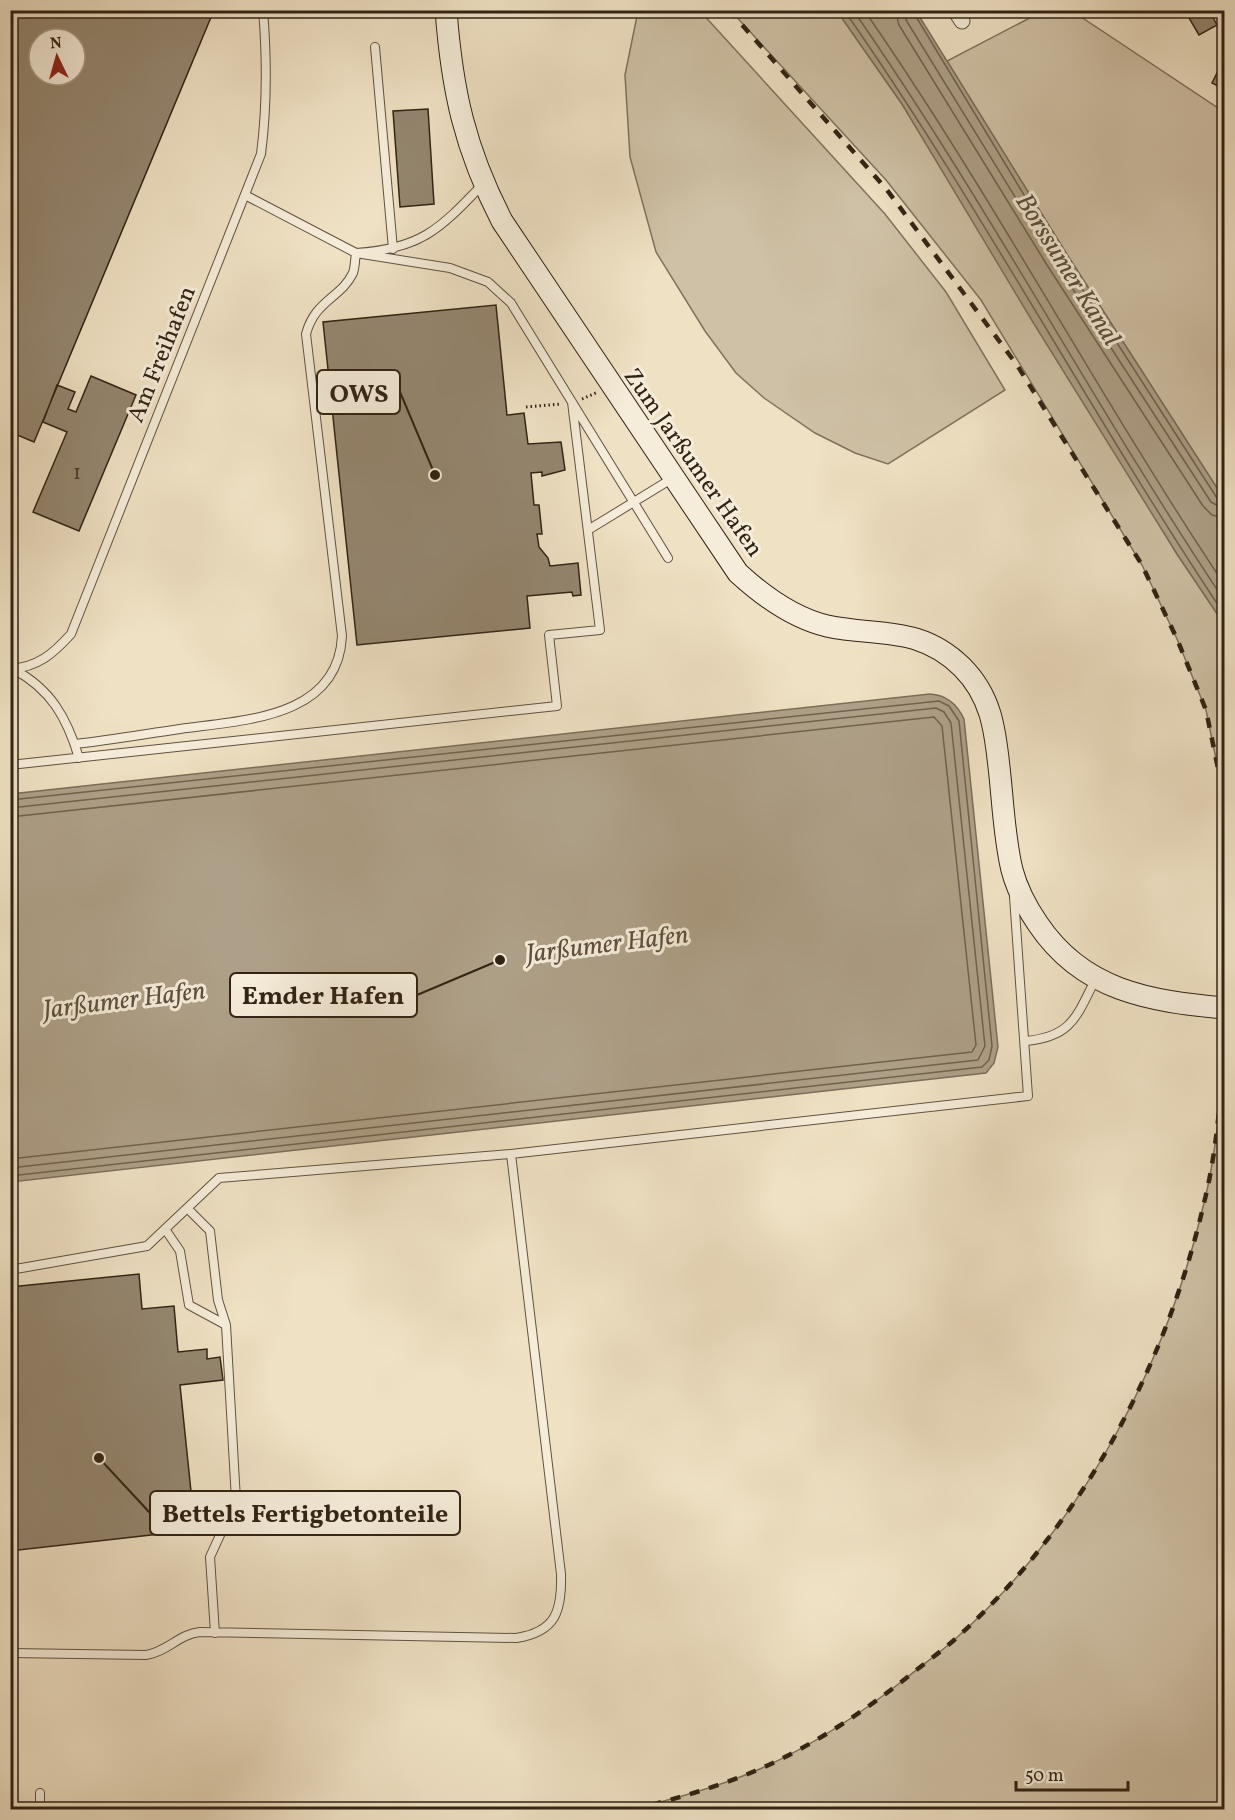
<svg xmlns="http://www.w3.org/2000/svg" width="1235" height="1820" viewBox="0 0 1235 1820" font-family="Vollkorn,serif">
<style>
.green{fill:#cfc1a6;stroke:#80725d;stroke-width:1.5}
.water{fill:#aea088;stroke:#7c6e5a;stroke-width:1.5}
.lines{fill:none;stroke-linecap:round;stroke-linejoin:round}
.shore{stroke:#70624e;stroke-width:1.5}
.building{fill:#948670;stroke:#312314;stroke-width:1.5;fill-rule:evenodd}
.lane-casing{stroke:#605240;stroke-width:10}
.street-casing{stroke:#605240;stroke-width:17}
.secondary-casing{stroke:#312314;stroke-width:23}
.path{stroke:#312314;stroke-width:3;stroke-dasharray:1.5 3;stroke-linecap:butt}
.lane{stroke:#f5ecd9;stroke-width:8}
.street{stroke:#f5ecd9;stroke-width:15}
.secondary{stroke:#f5ecd9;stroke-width:21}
.rail{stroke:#312314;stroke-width:4.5;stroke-dasharray:10 10;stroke-linecap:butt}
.labels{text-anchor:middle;stroke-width:6;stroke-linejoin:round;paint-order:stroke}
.number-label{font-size:21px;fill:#4a3c2b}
.street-label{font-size:24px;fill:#312314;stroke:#f5ecd9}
.water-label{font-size:26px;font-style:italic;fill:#5d4f3d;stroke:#f5ecd9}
.leader{fill:none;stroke:#312314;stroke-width:2}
.callout-dot{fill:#312314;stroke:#f5ecd9;stroke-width:2}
.callout{fill:#f5ecd9;stroke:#312314;stroke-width:2}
.callout-label{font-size:26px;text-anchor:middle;font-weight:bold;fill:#312314}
</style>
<rect width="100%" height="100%" fill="#efe1c4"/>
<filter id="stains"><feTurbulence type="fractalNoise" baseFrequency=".00333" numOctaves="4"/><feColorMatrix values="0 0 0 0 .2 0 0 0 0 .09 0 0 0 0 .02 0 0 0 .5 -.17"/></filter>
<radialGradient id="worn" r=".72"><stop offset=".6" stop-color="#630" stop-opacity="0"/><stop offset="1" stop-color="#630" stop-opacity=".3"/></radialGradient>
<!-- green -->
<path class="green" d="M638,11H700L885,214L946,292L1005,390L888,464L855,453L815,433L764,398L736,373L705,331L656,252L630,157L625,75Z
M731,11H837L902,104L1177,554L1224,624V798L1206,710L1177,639L1142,565L981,300L886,180Z
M1043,11H1072L1224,112V499L1066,253L947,61Z
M1224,1055V1809H632C674,1799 715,1788 755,1771C809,1748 859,1715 905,1679C921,1666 938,1654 953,1641C1080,1529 1166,1367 1204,1203C1216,1155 1220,1104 1224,1055Z"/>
<!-- water -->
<path class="water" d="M837,11H916L1066,253L1224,499V624L1177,554L1031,319L902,104Z
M930,694C947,695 957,704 964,719L998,1047L994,1063L986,1073L11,1182V794Z"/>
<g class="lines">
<!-- shore -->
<path class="shore" d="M844,10C980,205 1092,416 1224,614
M853,10C986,201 1095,407 1224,600
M864,10C993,196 1099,397 1224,584
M895,10L899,25L1047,265L1203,506L1212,515L1224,518
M904,10L906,20L1054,260L1211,502L1224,509
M912,10L1061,256L1217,498L1224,501
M10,800L939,701L949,706L959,721L992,1046L989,1060L982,1067L10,1176
M10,808L936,708L944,712L951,723L985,1046L978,1060L10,1168
M10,817L934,717L942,726L976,1045L972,1052L10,1159"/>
</g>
<!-- building -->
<path class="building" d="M10,10H214L34,442L10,432ZM39,39H75V75H39Z
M974,10H998L1000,13L993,17L988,11L978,17Z
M1202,10H1209L1217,25L1199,35L1189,18Z
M1218,71L1224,74V89L1212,83Z
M428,109L434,204L400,207L393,111Z
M496,305L507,415L524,413L528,444L561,442L565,470L542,476V472L531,473L534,505H539L542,534H537L539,547L548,558L550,566L578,563L581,595L573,596L572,592L527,596L530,628L357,645L323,322Z
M91,376L136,395L79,531L33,512L67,432L43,422L57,385L75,392L68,409L76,412Z
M139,1274L142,1309L174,1306L178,1352L207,1349V1359L220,1357L223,1380L180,1385L195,1530L10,1551V1287Z"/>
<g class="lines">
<defs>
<path id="lane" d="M375,47L393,249
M245,195L356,253L450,268L488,282L511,303L668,558
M588,530L673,478
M10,669C38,667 53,654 71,634L261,154C267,107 267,58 263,10
M13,669C51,689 67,718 79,758
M75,744C110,740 145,734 180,729C242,720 338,719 342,636L306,334C315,300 341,298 353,273C355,267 355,259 356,253C420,249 439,230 482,185
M10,765L557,706L549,635L600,630L572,402
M1025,1041C1071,1037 1076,1018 1095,980
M187,1208L210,1231L218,1300L226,1325
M165,1229L180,1251L189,1305L226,1325L236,1500L210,1557L215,1633
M10,1270L147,1246L219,1178L511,1154L1028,1096L1014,897
M10,1653L146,1655C167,1652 179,1634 200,1632L516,1638C556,1632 562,1611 561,1574L511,1154
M40,1810V1793"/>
<path id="street" d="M955,10L962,21"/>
<path id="secondary" d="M446,10C452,91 465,149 502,221L738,573C762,595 793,618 827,626C878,637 919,625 962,667C991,696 995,729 999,767C1003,801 1004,837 1012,870C1017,889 1027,908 1038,924C1083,991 1149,1001 1224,1008"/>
</defs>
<!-- lane casing -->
<use href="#lane" class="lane-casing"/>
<!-- street casing -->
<use href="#street" class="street-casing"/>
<!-- secondary casing -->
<use href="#secondary" class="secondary-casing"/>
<!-- path -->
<path class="path" d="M582,399L598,392
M526,407L561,404"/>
<!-- lane -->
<use href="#lane" class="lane"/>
<!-- street -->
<use href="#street" class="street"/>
<!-- secondary -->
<use href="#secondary" class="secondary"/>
<!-- rail -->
<path class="rail" d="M729,10L887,190L1017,365L1142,565L1177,639L1206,710L1224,798
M632,1810C674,1799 715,1788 755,1771C809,1748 859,1715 905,1679C921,1666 938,1654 953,1641C1080,1529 1166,1367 1204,1203C1216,1155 1220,1104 1224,1055"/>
</g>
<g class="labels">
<!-- number labels -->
<g class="number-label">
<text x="77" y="479">1</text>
</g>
<!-- street labels -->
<g class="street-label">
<text transform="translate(161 354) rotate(-68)" y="8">Am Freihafen</text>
<text transform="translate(694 462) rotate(55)" y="8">Zum Jarßumer Hafen</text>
</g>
<!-- water labels -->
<g class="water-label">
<text transform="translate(1069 269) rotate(58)" y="9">Borssumer Kanal</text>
<text transform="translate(607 943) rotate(-7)" y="9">Jarßumer Hafen</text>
<text transform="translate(124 999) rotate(-7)" y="9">Jarßumer Hafen</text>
</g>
</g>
<!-- callouts -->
<path class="leader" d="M435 475L400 392M500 960L417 995M99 1458L150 1513"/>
<g class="callout-dot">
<circle cx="435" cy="475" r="6"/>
<circle cx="500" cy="960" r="6"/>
<circle cx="99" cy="1458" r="6"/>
</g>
<g class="callout">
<rect x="317" y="370" width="83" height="44" rx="6"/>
<rect x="230" y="973" width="187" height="44" rx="6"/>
<rect x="150" y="1491" width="310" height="44" rx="6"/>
</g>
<g class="callout-label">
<text x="359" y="402">OWS</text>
<text x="323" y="1004">Emder Hafen</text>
<text x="305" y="1522">Bettels Fertigbetonteile</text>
</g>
<!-- margin -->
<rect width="1235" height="1820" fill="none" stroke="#efe1c4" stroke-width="36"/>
<rect x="12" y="12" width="1211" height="1796" fill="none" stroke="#312314" stroke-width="3"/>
<rect x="18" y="18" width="1199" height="1784" fill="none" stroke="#312314" stroke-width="1.5"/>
<!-- north arrow -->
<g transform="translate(57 57) rotate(355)"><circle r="28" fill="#f5ecd9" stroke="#a79c8a" stroke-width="1.5"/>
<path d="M0-4.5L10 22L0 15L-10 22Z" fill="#8f2418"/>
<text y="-9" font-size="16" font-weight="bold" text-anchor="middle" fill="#312314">N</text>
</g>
<!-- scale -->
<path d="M1016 1781v9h112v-9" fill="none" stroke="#312314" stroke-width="3"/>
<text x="1025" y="1781" font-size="18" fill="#312314" stroke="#f5ecd9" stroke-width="4.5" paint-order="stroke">50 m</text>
<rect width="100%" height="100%" filter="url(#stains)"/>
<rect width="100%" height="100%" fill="url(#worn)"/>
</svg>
